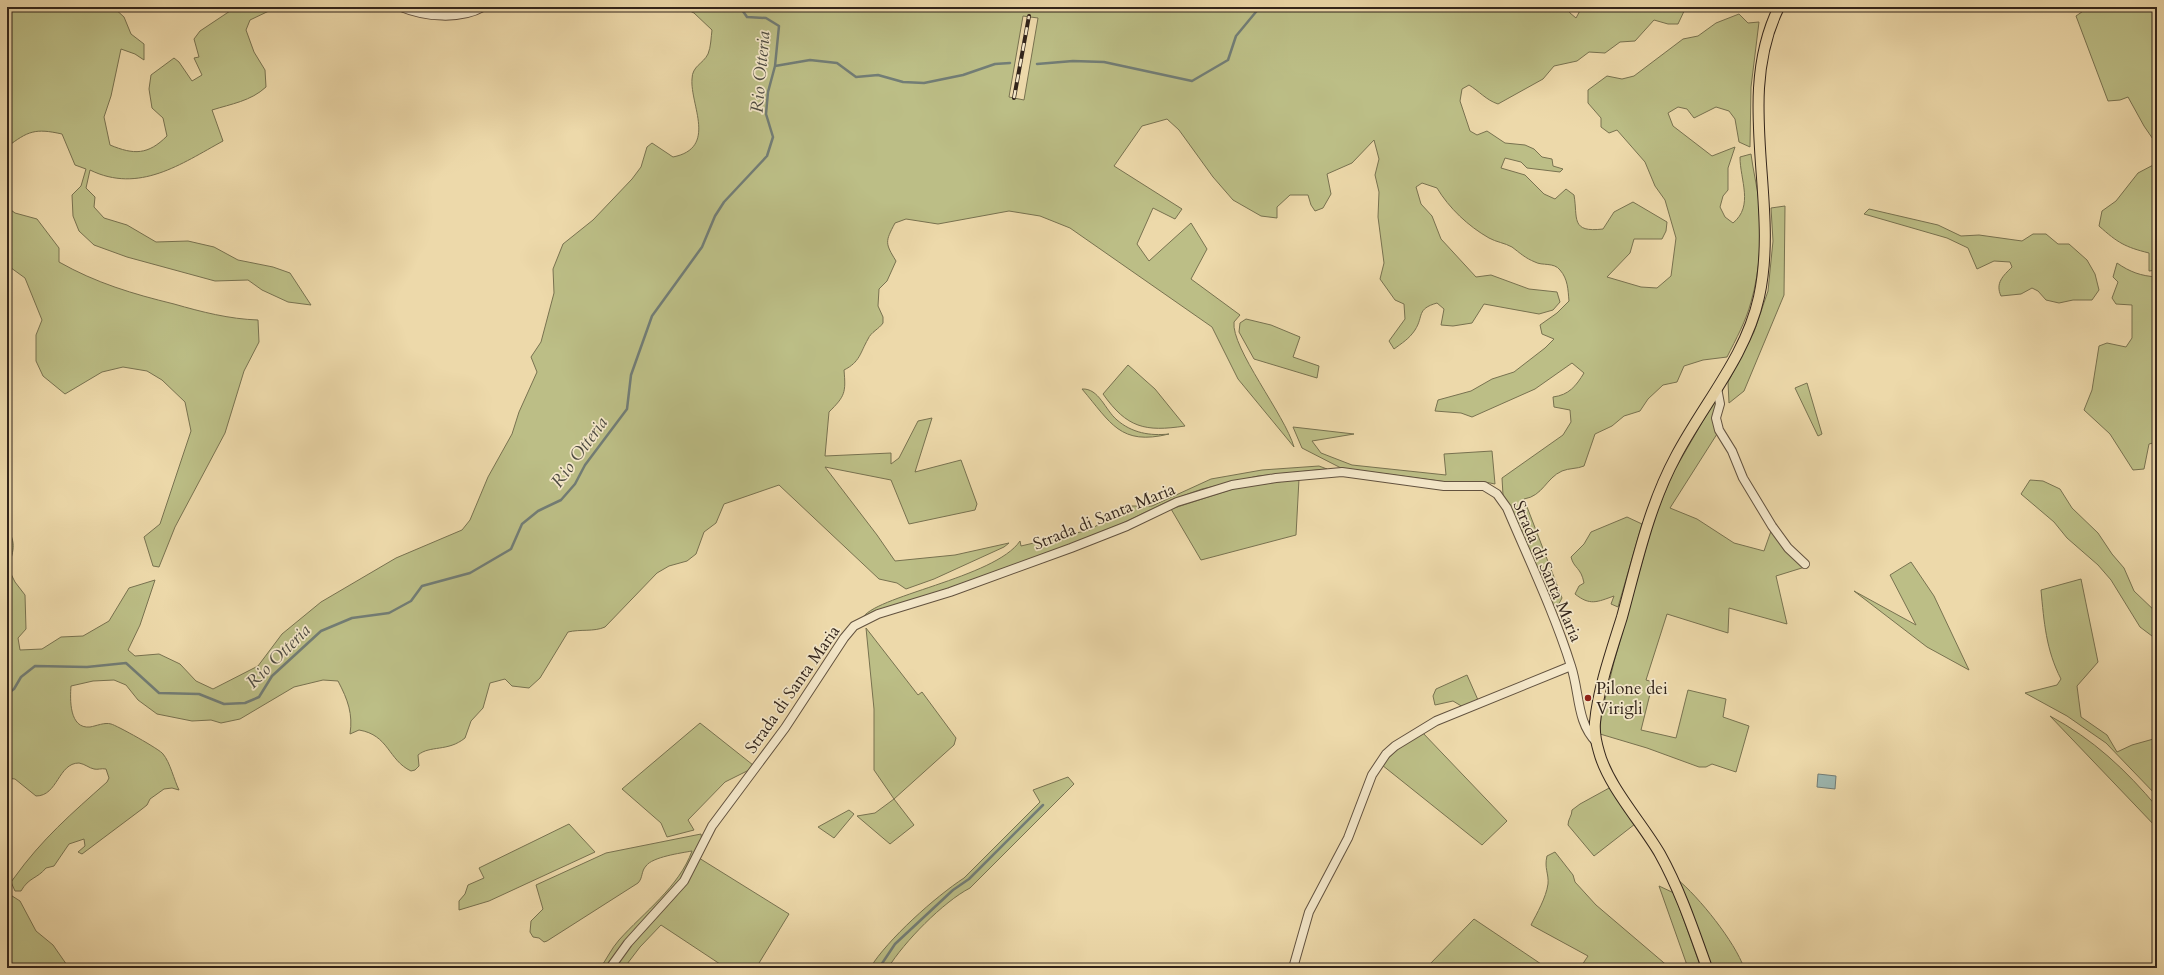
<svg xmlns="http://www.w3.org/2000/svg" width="2164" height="975" viewBox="0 0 2164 975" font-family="Cardo,serif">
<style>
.green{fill:#bcbe86;stroke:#787250;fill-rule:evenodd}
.water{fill:#9cb8b2;stroke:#727d76}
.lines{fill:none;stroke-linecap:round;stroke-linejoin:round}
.stream{stroke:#727d76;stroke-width:2.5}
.minor-casing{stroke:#62523f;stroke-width:10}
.major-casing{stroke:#33251b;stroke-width:12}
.minor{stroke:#f3e6c8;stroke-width:8}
.major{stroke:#edd9aa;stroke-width:10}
.rail-casing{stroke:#33251b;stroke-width:4}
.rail{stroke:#f3e6c8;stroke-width:2.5;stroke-dasharray:8;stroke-linecap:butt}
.poi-dot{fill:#8f2418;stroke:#f3e6c8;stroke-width:1.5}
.labels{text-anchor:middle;stroke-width:3.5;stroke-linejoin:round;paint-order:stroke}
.street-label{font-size:17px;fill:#33251b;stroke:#f3e6c8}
.poi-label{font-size:17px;fill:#33251b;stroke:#f3e6c8;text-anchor:start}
.water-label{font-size:18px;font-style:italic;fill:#4d4a41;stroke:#f3e6c8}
</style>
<rect width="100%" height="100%" fill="#edd9aa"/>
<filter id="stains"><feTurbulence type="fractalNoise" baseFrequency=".005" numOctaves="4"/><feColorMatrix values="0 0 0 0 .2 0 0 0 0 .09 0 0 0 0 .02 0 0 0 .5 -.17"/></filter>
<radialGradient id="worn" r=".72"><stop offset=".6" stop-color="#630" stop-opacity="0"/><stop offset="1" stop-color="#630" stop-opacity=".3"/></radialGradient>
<!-- green -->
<path class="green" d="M7,7H113L124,17L131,34L144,44V60L135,54L121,49L111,96L104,117L110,145C134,155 148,155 167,136L163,118L152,108L149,89L151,75L174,58L179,62L192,81L202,75L194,58L199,57L194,39L200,31L236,7H273L271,10L250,20L246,30L254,52L265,70L266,87C251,101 231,104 212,110L223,141C181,164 139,194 90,170L86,188L95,197L94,207L104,218L127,225L156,242L188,241L214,247L238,260L273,267L290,273L311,305L288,302L262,290L248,280L215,281L127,257L94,245L79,231L73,216L72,195L81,186L86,169L75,165L62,134C35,128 28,131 7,147Z
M682,7H1566L1570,13L1576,18L1582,7H1686L1678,24H1668L1654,20L1635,41L1620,42L1605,53L1589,52L1577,61L1554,66L1543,79L1498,104C1486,100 1479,91 1469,85L1462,89L1460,101L1470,131L1477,135L1487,131L1505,143L1525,145L1534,149L1542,157L1552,159L1553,166L1563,169L1560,172L1527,168L1521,162L1505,158L1501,168L1525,175L1544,194L1555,199L1566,189L1574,195C1578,218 1570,233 1603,229L1614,212L1633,202L1667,222L1666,231L1662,239H1634L1630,253L1607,277L1641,287L1657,288L1671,276L1676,238L1665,200L1655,186L1645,162L1617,130L1609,133L1601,127V118L1588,103V90L1607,76L1622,79L1634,76L1683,39L1698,36L1716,23L1739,14L1748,23L1759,22L1751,87L1750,147L1739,142L1735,119L1729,111L1716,107L1694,118L1687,109L1678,107L1668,113L1673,126L1712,156L1735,147L1728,168V190L1723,196L1720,207L1725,217L1733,223C1754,206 1740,180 1740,157L1751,154C1753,170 1757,186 1759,202C1762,234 1760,271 1751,302C1746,321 1736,339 1727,357L1703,360L1684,366L1677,382L1663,385L1648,399L1640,411L1624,416L1612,426L1595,434L1584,466C1577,469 1569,468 1562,471C1546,478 1543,496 1524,499L1562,598L1555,611L1509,505L1503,495L1502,478L1563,435L1571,422L1570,410L1554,407L1553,397C1569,395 1576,386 1584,373L1572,363L1535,389L1472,417L1461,413L1435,411L1438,400L1471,391L1492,379L1514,372L1545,348L1554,339L1542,334L1540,325L1557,313L1569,301C1568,290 1568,279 1560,270C1554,262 1542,266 1535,262C1525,258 1520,253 1512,247C1505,243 1496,242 1489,238C1468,226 1449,208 1437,188L1422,183L1416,187L1421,204L1432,216L1441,239L1476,277L1491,275L1529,289L1557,292L1560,302L1553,310L1539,314L1484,304L1472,323L1453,326L1441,325L1444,309L1437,303C1416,309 1424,316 1415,330C1409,339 1402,343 1394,349L1389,341L1405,319L1404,304L1395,300L1380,279L1384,263L1378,217L1379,192L1375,175L1379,159L1374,140L1352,163L1327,174L1331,194L1323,208L1315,211L1311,205L1308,195H1290L1277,207V218L1261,216L1233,200L1213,177L1179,130L1167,119L1142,126L1114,166L1182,209L1175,219L1153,208L1137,244L1149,261L1191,223L1207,249L1191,279L1240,315L1234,322C1231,348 1285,415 1294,447L1238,379L1212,327L1070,228L1040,216L1009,211L938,224L906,219L895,223C885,242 885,243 896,261L887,281L879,289L878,306L883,317V323C879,329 871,332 868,339C860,353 860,362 844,370C846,393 845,396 829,412L825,456L891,453V464L899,458L918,421L932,418L915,472L961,460L977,504L975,510L909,524L891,480L825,467L877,535L895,561L955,555L1009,543L1004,547L934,579L906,589L897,583L879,579L779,485L724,504L716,523L704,532L696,554L687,561L669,566L657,573L605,627C594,632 580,629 568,632L540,678L529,688L512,686L505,679L490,683L483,708L471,721L465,738C448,752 430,745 418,755L419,766L415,770L411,771C388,760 389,735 359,730L350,734C353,714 348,700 338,681L323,680L294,687L240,719L221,723L211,720L192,721L157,714L138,700L126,685L114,680L93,681L71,686C70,699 69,729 90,727C96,726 105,722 111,724C116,725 161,750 163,754C170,762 174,780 179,790L172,788L164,789L150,799L147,805L142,809L82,854L78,852L85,846L84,839L69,844L54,866L46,868C37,879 29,877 21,891H15L11,882L14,878C42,839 71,814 107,782L109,778L106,769C101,768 98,770 94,769C89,768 85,764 79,763C58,763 58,796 36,796L15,779L7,778V529C17,542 13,553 8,568L15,582L25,595L26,629L18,638L20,650L42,649L61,637L83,636L109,621L129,588L155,580L140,625L128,650L135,656L159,654L180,664L196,681L213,689L258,666L282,634L321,602L396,558L462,530L470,520L488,477L512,434L519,412L537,372L531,357L541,342L554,293L553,269L563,244L593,220L632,179L641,167L647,147L652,143L673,157C718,148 690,105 692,79C692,66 703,64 708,54C711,47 711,37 712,30L694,13ZM1023,16L1038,18L1024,100L1009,97Z
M2089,7H2157V145L2144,126L2128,97L2120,100L2108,101L2076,16Z
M2157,163V270L2149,271V253C2125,247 2118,243 2099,226L2102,211L2116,201L2138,173Z
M1785,206L1784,295L1744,391L1729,403L1728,382L1754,332L1768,291L1773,241L1771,208Z
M7,207L15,213L37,219L59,248V262C96,283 133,294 174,304C202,312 229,319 258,320L259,342L244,371L225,433L175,527L159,567L153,566L144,537L160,524L191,431L185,402L162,380L147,371L123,367L102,372L65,394L43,376L36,361V335L42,320L25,278L7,265Z
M1869,209L1938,225L1961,236L1979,235L2022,241L2033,234H2046L2058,244H2069L2087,260L2095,274L2099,290L2092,300H2073L2059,303L2046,300L2038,291L2032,288L2021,294L2001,296C1995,283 2003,276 2012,267L2010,262L1994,261L1977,269L1968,248L1947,238L1864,214Z
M2117,263C2130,272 2141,276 2157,277V442L2149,444L2144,469L2133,470L2110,434L2084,410L2092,390L2099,346L2107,343L2126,347L2132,338V305L2116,304L2112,298L2118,282L2113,277Z
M1246,319L1271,325L1300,337L1293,357L1319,366L1317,378L1254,359L1239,332L1240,323Z
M1128,365L1155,389L1185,426C1145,432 1127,428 1103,394Z
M1807,383L1822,434L1818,436L1795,388Z
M1082,389C1099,388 1105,410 1117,420C1132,433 1150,436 1169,434C1120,446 1111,423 1082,389Z
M1716,398L1717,434L1670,508L1697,519L1734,543L1764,551L1771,531L1805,567L1776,576L1787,624L1729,608L1728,633L1667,614L1646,680L1653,682L1641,730L1676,738L1688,690L1726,699L1723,717L1749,726L1736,772L1712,764L1706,767H1699L1647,748L1600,734L1601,716L1614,662L1655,516L1673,473Z
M1293,427L1354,434L1312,441L1321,453L1352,465L1446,475L1444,454L1492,451L1495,484L1485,482H1447L1341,468L1302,448Z
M1319,466L1327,469L1258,476L1202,489L1171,500L1123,523L1053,551L862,619C872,596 995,578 1020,541L1021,546L1089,530L1131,506H1152L1211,479L1262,470Z
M1299,479L1296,535L1201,560L1171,509L1236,488Z
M2030,480L2043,481L2060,489L2072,508L2098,533L2112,554L2124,568L2134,591L2157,613V642L2156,639L2140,627L2111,580L2098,565L2067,538L2054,522L2021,494Z
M1627,517L1642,524L1618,607L1611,604L1614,596C1597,602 1590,606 1575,594L1579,586L1584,583C1581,567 1574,569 1571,557L1584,544L1591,532Z
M1911,562L1934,596L1969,670L1927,647L1854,591L1916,625L1890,575Z
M2081,579L2098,662L2077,686L2081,717L2107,735L2117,752L2132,745L2157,738V796L2106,743L2067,716L2025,693L2057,685L2061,679C2046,650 2044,622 2041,590Z
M866,628L918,695L922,692L956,738L954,745L894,799L914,825L890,844L857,816L875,813L894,799L874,770V709Z
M1467,675L1478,700L1463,707L1453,701L1435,705L1433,696L1436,689Z
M2050,716C2093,739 2126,770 2157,807V828Z
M700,723L753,765L749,770L725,782L688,820L694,830L667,837L661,823L622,789Z
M1422,732L1507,821L1482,845L1382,765L1397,749Z
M1068,777L1074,784L970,888C943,902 904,942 888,968H870C888,939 935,897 964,878L1040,802L1033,790Z
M1611,787L1635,824L1594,856L1568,825C1568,819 1572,816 1572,810L1580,804Z
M849,810L854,814L834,838L818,827Z
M569,824L595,852L489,901L459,910V901L465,894L468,885L484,878L479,868Z
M701,834L702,842L690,869L607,968H600C607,959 611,949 619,940C644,912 679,887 692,851C681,853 652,857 646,866C641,871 643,878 638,883L547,941L544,942L539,938L533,937L530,932L531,921L543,909L536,885L606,853Z
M1555,852L1573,875L1575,882L1596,905L1670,968H1580L1588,956L1531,925C1537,913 1546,898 1548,884C1549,874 1544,868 1547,856Z
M699,858L789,914L756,968H726L661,925L640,947L624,968H613Z
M1677,879C1699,897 1735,942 1744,968H1712Z
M1659,886L1674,893L1701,968H1688Z
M7,890L9,894L20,901L36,931L53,945L69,968H7Z
M1474,919L1547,968L1427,967Z"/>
<!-- water -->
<path class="water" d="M1818,774L1836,776L1835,789L1817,787Z"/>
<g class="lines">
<!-- stream -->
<path class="stream" d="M1037,64L1073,61L1104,62L1192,81L1228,60L1236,36L1260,7
M775,66L810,60L837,63L856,77L878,75L903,82L924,83L963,75L995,64L1010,63
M7,694L14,689L21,677L35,666L87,667L126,663L159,693L199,694L224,704L245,703L259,697L272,676L321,631L352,618L389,613L411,601L422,586L470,573L511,549L522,524L538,511L561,500L575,484L585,465L627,409L631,375L652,316L702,247L715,216L724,202L767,156L773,137L766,114L768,92L775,66L779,26L766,18L747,17L740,7
M879,968L895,944L953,890L969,879L1043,805"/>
<defs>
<path id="minor" d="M401,7C425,17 460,20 483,7
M1717,388L1720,404L1716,418L1719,430L1732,451L1743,478L1772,526L1788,548L1805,564
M610,968L628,943L684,881L712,826L785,728L844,638L854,626L878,614L950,592L1071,548L1127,526L1177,502L1232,485L1276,478L1342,472L1444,486H1484L1497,494L1507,508C1529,560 1554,612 1571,666C1580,693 1576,722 1597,743
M1293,968L1309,912L1348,838L1372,775L1386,754L1395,746L1436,721L1571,666"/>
<path id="major" d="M1707,968C1693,929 1680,890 1660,854C1642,823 1608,786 1599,752C1596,742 1594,732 1595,722C1598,689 1612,649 1622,617C1637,562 1649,506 1676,456C1704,403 1746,356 1759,297C1780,201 1734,98 1779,7"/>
</defs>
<!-- minor casing -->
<use href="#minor" class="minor-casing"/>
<!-- major casing -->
<use href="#major" class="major-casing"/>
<!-- minor -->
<use href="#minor" class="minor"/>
<!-- major -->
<use href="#major" class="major"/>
<defs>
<path id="rail" d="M1014,98L1029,16"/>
</defs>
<!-- rail casing -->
<use href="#rail" class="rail-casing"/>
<!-- rail -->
<use href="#rail" class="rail"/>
</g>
<!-- markers -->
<circle class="poi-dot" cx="1588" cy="698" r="4"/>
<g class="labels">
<!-- street labels -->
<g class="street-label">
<text transform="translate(1104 516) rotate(-22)" y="6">Strada di Santa Maria</text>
<text transform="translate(1548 571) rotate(67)" y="6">Strada di Santa Maria</text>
<text transform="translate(792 689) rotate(-55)" y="6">Strada di Santa Maria</text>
</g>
<!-- poi labels -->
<g class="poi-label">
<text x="1596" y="694">Pilone dei<tspan x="1596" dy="20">Virigli</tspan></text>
</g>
<!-- water labels -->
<g class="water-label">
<text transform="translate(760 72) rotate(-85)" y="6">Rio Otteria</text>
<text transform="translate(579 452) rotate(-54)" y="6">Rio Otteria</text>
<text transform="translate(278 656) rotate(-45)" y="6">Rio Otteria</text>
</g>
</g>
<!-- margin -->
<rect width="2164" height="975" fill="none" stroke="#edd9aa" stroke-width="24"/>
<rect x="8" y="8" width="2148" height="959" fill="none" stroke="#33251b" stroke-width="2"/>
<rect x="12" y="12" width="2140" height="951" fill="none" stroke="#33251b"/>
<rect width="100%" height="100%" filter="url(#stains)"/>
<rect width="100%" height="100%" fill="url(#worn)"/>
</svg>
